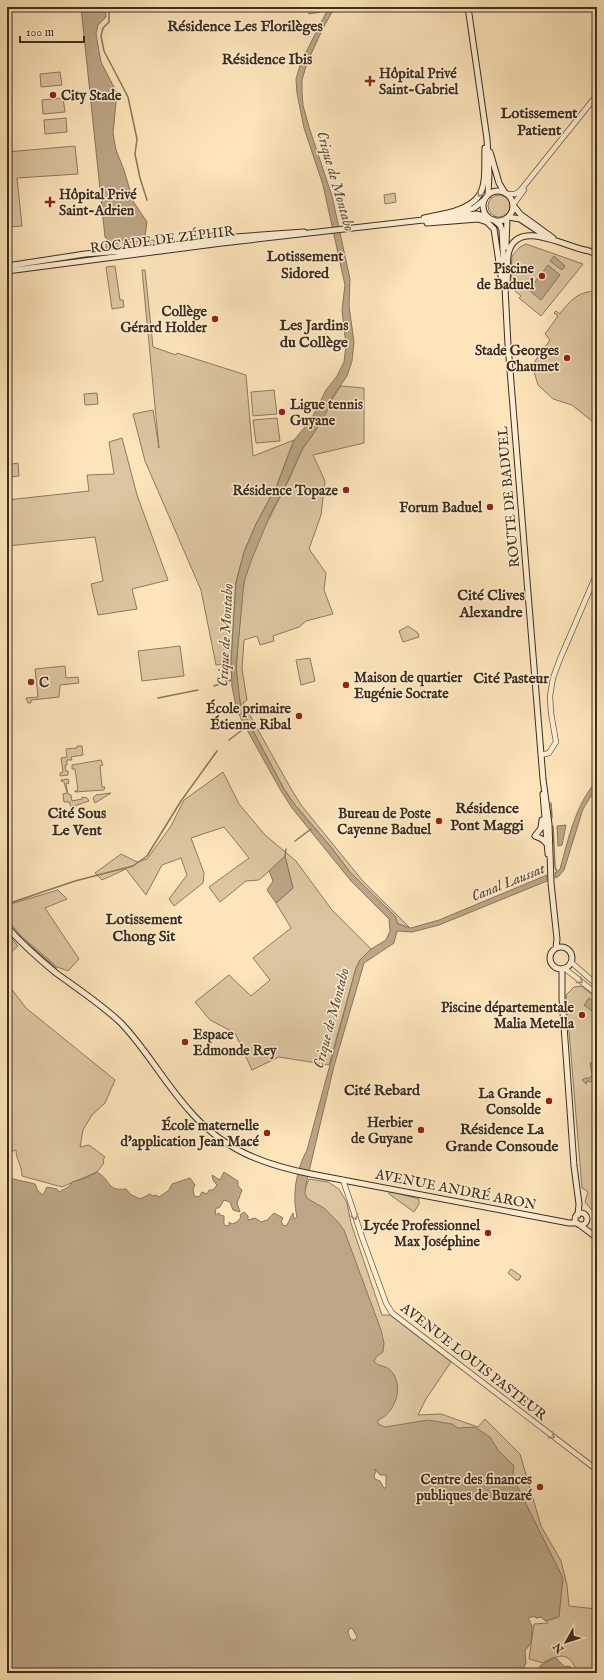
<svg xmlns="http://www.w3.org/2000/svg" width="604" height="1680" viewBox="0 0 604 1680" font-family="'IM FELL English',serif">
<style>
.green{fill:#dcc5a0;stroke:#8c7a60}
.water{fill:#bca686;stroke:#89765d;fill-rule:evenodd}
.lines{fill:none;stroke-linecap:round;stroke-linejoin:round}
.stream{stroke:#89765d;stroke-width:1.5}
.tertiary-casing{stroke:#6d5c46;stroke-width:6}
.secondary-casing{stroke:#3d2e20;stroke-width:7}
.tertiary{stroke:#feedd2;stroke-width:4.5}
.secondary{stroke:#feedd2;stroke-width:5}
.oneway{stroke:#9e8e79}
.poi-dot{fill:#8f2418;stroke:#feedd2;stroke-width:1.5}
.labels{text-anchor:middle;stroke-width:3;stroke-linejoin:round;paint-order:stroke}
.poi-label{font-size:14px;font-weight:bold;fill:#3d2e20;stroke:#feedd2;text-anchor:end}
.street-label{font-size:14px;fill:#3d2e20;stroke:#feedd2}
.neighbourhood-label{font-size:15px;font-weight:bold;fill:#3d2e20;stroke:#feedd2}
.water-label{font-size:15px;font-style:italic;fill:#5d4c3a;stroke:#feedd2}
</style>
<rect width="100%" height="100%" fill="#fde4ba"/>
<filter id="stains"><feTurbulence type="fractalNoise" baseFrequency=".005" numOctaves="4"/><feColorMatrix values="0 0 0 0 .2 0 0 0 0 .09 0 0 0 0 .02 0 0 0 .5 -.17"/></filter>
<radialGradient id="worn" r=".72"><stop offset=".6" stop-color="#630" stop-opacity="0"/><stop offset="1" stop-color="#630" stop-opacity=".3"/></radialGradient>
<!-- green -->
<path class="green" d="M308,7H319L320,12L309,14Z
M60,72L62,85L41,87L40,74Z
M63,98L65,112L43,114L42,100Z
M66,118L67,132L45,134L44,120Z
M75,146L78,174L17,178L22,226L9,227L7,212V152Z
M395,193L396,202L385,204L384,195Z
M488 206a11 11 0 1 1 22 0a11 11 0 1 1-22 0Z
M153,240L159,244L144,246L135,245L106,248V244Z
M526,244L583,264L541,316L519,298L521,296L515,291L518,286L512,283L511,271L512,256L520,247Z
M115,266L120,300H123L124,307L112,309L106,267Z
M142,270H145L153,347L176,355L177,353L246,375L253,456L294,440L277,485L256,524L244,552L236,582L231,663L216,665L201,590L145,461L133,414L153,410L159,448Z
M597,291V415L592,421L572,405L553,399L538,385L534,372L535,361L550,340L545,334L558,316L554,313L556,311L560,314C570,300 579,291 597,291Z
M341,386L364,388V443L313,455L325,481L321,515L309,549L326,573L324,590L333,614L306,621L299,627L273,636L274,641L260,645L257,636L244,640L242,669L247,700L243,703L290,787L301,805L362,880L410,928L398,924L349,871L331,847L295,805L284,789L244,714C234,686 236,663 239,633C241,617 241,598 244,582C251,548 270,518 285,487C292,475 296,461 303,448C306,442 311,437 315,431C324,416 330,400 341,386Z
M274,390L277,414L253,416L251,392Z
M97,393L98,404L85,405L84,394Z
M277,418L280,441L256,443L253,420Z
M122,438L137,495L168,580L132,589L137,609L98,615L91,584L103,581L95,537L7,546V500L89,491L87,475L114,474L109,442Z
M18,463L19,476L7,477V465Z
M408,626L418,633L419,637L403,642L399,631Z
M180,646L184,676L142,681L138,651Z
M310,658L315,681L301,685L296,660Z
M65,666L66,678L78,677L79,683L60,685L59,697L31,700V703H28L26,698L38,697L35,669Z
M77,746H82L83,755L71,757L72,760H67V765H65L66,771H68V775L60,776V773L63,772L61,758L67,757L66,749L77,748Z
M101,760L103,765L100,766L102,787H105L104,790L75,792V791L78,790L75,769H72V765Z
M223,772L239,804L265,835L296,861L332,910L371,949L360,960L356,968L329,1065L279,1057L252,1070L235,1033L210,1020L195,1002L229,975L251,996L270,980L253,958L291,928L276,903L293,888L285,857L259,880L246,881L220,902L209,887L249,858L224,827L191,838L204,873L203,883L174,906L169,899L187,875L181,858L162,865L146,895L126,869L102,880L95,873L121,854L137,862L147,859L171,826L184,800Z
M68,779L69,783L66,784L68,794L71,795L72,801L82,799V797L87,798L89,801L71,807L69,802H64L63,794L67,793L64,782L61,781V780Z
M111,793L95,803L93,798L96,795Z
M58,890L67,899L45,908L79,959L68,971L57,967L20,935L7,919V905Z
M7,933L18,946L7,956Z
M7,983L26,1008L115,1080L105,1103L92,1115L83,1130L80,1147L89,1145L105,1157L103,1160L104,1163L97,1172L62,1187L22,1176C22,1166 16,1159 16,1150L7,1153Z
M581,986L597,998V1035L595,1038L597,1040V1212L595,1214L585,1202L588,1192L582,1188L566,995L574,987Z
M309,1179L328,1182L339,1189L347,1203L351,1223L382,1315H390L451,1362L426,1399L418,1415L441,1414L478,1427L485,1419L520,1454L541,1526L561,1561L567,1585L569,1606L596,1609L597,1611V1664L592,1673H577C571,1652 559,1653 543,1663L529,1659L534,1624L548,1623L541,1617L536,1618L385,1470L304,1192Z
M389,1191L419,1199V1204L414,1212L389,1194Z
M511,1269L521,1276L519,1280H516L508,1273Z"/>
<!-- water -->
<path class="water" d="M81,7H105L106,17L98,25L96,34L101,62L117,93L113,133L116,150L124,170L133,201L147,222L145,237L110,242L105,237Z
M329,7H335L323,28L307,63L302,80V92L303,105L309,127L332,196L350,279L349,306L354,342L352,361L347,376L333,396L326,413L312,436L303,448L285,487L271,513L251,561L244,582L236,667L240,702L244,714L284,789L295,805L331,847L349,871L395,916L398,924L411,928L439,920L547,875V881L439,925L412,932L397,931L394,943L364,963L334,1066L306,1184L305,1194L308,1199L324,1208L338,1222L344,1230L381,1330L384,1343L383,1352L377,1356L374,1361C378,1367 385,1365 390,1370C405,1384 396,1413 378,1420V1424L385,1427L428,1420L452,1424L458,1428L475,1427L490,1437L498,1450L514,1466L513,1475L516,1484L563,1578L559,1617L546,1621L541,1617L536,1618L535,1616L528,1618L532,1626V1632L531,1643L525,1651L526,1663L524,1667L525,1671L530,1672L534,1669L535,1672L540,1670V1666L553,1658H556L564,1666L571,1667L574,1673H7V1176C15,1181 26,1181 35,1184L38,1191L43,1195L47,1187L57,1189L59,1192L70,1186L72,1182L83,1179L97,1172C113,1182 106,1191 126,1189L130,1194L140,1199L150,1194L153,1196L156,1195L159,1197L169,1190L172,1184L190,1178L195,1185L193,1189L194,1196L199,1197L202,1192L207,1194L209,1190H213L217,1185L213,1180L212,1175L220,1180L224,1172L238,1181V1186L242,1190L237,1203L240,1212L233,1210L230,1202L224,1200L219,1208H216L215,1215L219,1213L220,1215L224,1216V1225L229,1226V1222L232,1224L237,1222L241,1217L240,1215L244,1212L248,1216V1220L255,1218L261,1222L267,1220L274,1213L283,1218L281,1222L284,1226L287,1225L293,1213L294,1219L297,1217C292,1194 296,1171 307,1150L356,968L360,960L371,949L386,940L390,931L389,919L351,881L292,808L281,791L241,719L236,706L232,687L231,663L236,583L244,552L256,524L277,485L294,440L311,420L326,390L337,376L344,362L346,345L342,310L345,285L323,185L304,128L297,93L296,79L301,62ZM375,1469L380,1475H386V1488H384L380,1481L375,1479L374,1475L376,1472ZM352,1628L357,1637L355,1640H351L348,1633L349,1629Z
M554,256L565,266L562,270L550,261Z
M548,265L560,275L541,300L529,290Z
M597,780V786L583,809L564,870L559,876L555,878V873L560,869C569,837 575,806 597,780Z
M566,825L562,845L558,846L557,826Z
M285,856L293,888L276,903L267,890L273,881L269,871Z
M589,998L597,1005L596,1014L584,1005Z
M597,1062C591,1069 595,1075 591,1082L587,1081L586,1084L582,1080L585,1078H590L592,1075L590,1063Z"/>
<g class="lines">
<!-- stream -->
<path class="stream" d="M109,7V22L103,28L101,36L104,51L128,97L137,139L135,154L140,178L147,200
M214,686L231,680
M158,698L198,690
M229,740L246,727
M551,803L552,818
M553,826L555,867L557,872
M295,841L311,829
M285,856L286,849
M7,904L75,881L133,866L147,856L181,801L217,751
M7,922L18,935L56,968"/>
<defs>
<path id="tertiary" d="M507,194H515L520,191L597,95
M513,205L524,190
M541,755L549,753L556,742L551,713L550,696L553,678L560,659L597,573
M571,962L597,985
M564,968L597,994
M343,1180L363,1240L386,1303L392,1313L597,1470"/>
<path id="secondary" d="M468,7L487,139L489,174L488,195
M490,152L499,183L505,193
M483 206a15 15 0 1 1 30 0a15 15 0 1 1-30 0Z
M514,206L520,214L553,238
M454,215L474,208L484,200
M508,217L520,219L544,235
M424,218C432,216 440,215 448,213C490,202 484,184 485,148
M494,220L500,225L502,230L508,345L543,779L549,824L551,883L557,939L556,948
M427,223L478,219L487,222L494,229L501,276
M506,247L507,218
M586,250L597,254
M7,266L85,254L148,249L221,238L304,232
M7,271L222,243L476,214L488,217
M507,285C508,274 506,262 509,251C519,218 567,248 589,251
M543,794L548,854
M542,820L541,828L535,836L542,839L547,844
M7,927C22,944 39,959 56,973C78,989 101,1004 121,1023C146,1049 164,1082 188,1109C222,1149 261,1164 311,1174L569,1223H577
M550 958a11 11 0 1 1 22 0a11 11 0 1 1-22 0Z
M562,969V998L574,1166L579,1204L578,1215
M575 1219a6 6 0 1 1 12 0a6 6 0 1 1-12 0Z
M580,1225L597,1238"/>
</defs>
<!-- tertiary casing -->
<use href="#tertiary" class="tertiary-casing"/>
<!-- secondary casing -->
<use href="#secondary" class="secondary-casing"/>
<!-- tertiary -->
<use href="#tertiary" class="tertiary"/>
<!-- secondary -->
<use href="#secondary" class="secondary"/>
</g>
<!-- one-way arrows -->
<defs><path id="oneway-chevron" d="M-2-3.5L2.5 0L-2 3.5" fill="none" stroke-width="1.6" stroke-linecap="round" stroke-linejoin="round"/></defs>
<g class="oneway">
<use href="#oneway-chevron" transform="translate(480 194) rotate(119)"/>
<use href="#oneway-chevron" transform="translate(580 981) rotate(38)"/>
<use href="#oneway-chevron" transform="translate(355 1217) rotate(71)"/>
<use href="#oneway-chevron" transform="translate(552 1436) rotate(37)"/>
</g>
<!-- markers -->
<g class="poi-dot">
<path d="M368 75h4v4h4v4h-4v4h-4v-4h-4v-4h4z"/>
<circle cx="53" cy="95" r="4"/>
<path d="M48 196h4v4h4v4h-4v4h-4v-4h-4v-4h4z"/>
<circle cx="542" cy="276" r="4"/>
<circle cx="215" cy="319" r="4"/>
<circle cx="567" cy="358" r="4"/>
<circle cx="282" cy="412" r="4"/>
<circle cx="346" cy="490" r="4"/>
<circle cx="490" cy="507" r="4"/>
<circle cx="31" cy="682" r="4"/>
<circle cx="346" cy="685" r="4"/>
<circle cx="299" cy="716" r="4"/>
<circle cx="439" cy="821" r="4"/>
<circle cx="582" cy="1015" r="4"/>
<circle cx="185" cy="1042" r="4"/>
<circle cx="549" cy="1101" r="4"/>
<circle cx="421" cy="1130" r="4"/>
<circle cx="267" cy="1133" r="4"/>
<circle cx="488" cy="1233" r="4"/>
<circle cx="540" cy="1487" r="4"/>
</g>
<g class="labels">
<!-- poi labels -->
<g class="poi-label">
<text x="379" y="78" text-anchor="start">Hôpital Privé<tspan x="379" dy="16">Saint-Gabriel</tspan></text>
<text x="61" y="100" text-anchor="start">City Stade</text>
<text x="59" y="199" text-anchor="start">Hôpital Privé<tspan x="59" dy="16">Saint-Adrien</tspan></text>
<text x="534" y="273">Piscine<tspan x="534" dy="16">de Baduel</tspan></text>
<text x="207" y="316">Collège<tspan x="207" dy="16">Gérard Holder</tspan></text>
<text x="559" y="355">Stade Georges<tspan x="559" dy="16">Chaumet</tspan></text>
<text x="290" y="409" text-anchor="start">Ligue tennis<tspan x="290" dy="16">Guyane</tspan></text>
<text x="338" y="495">Résidence Topaze</text>
<text x="482" y="512">Forum Baduel</text>
<text x="354" y="682" text-anchor="start">Maison de quartier<tspan x="354" dy="16">Eugénie Socrate</tspan></text>
<text x="39" y="687" text-anchor="start">C</text>
<text x="291" y="713">École primaire<tspan x="291" dy="16">Étienne Ribal</tspan></text>
<text x="431" y="818">Bureau de Poste<tspan x="431" dy="16">Cayenne Baduel</tspan></text>
<text x="574" y="1012">Piscine départementale<tspan x="574" dy="16">Malia Metella</tspan></text>
<text x="193" y="1039" text-anchor="start">Espace<tspan x="193" dy="16">Edmonde Rey</tspan></text>
<text x="541" y="1098">La Grande<tspan x="541" dy="16">Consolde</tspan></text>
<text x="413" y="1127">Herbier<tspan x="413" dy="16">de Guyane</tspan></text>
<text x="259" y="1130">École maternelle<tspan x="259" dy="16">d'application Jean Macé</tspan></text>
<text x="480" y="1230">Lycée Professionnel<tspan x="480" dy="16">Max Joséphine</tspan></text>
<text x="532" y="1484">Centre des finances<tspan x="532" dy="16">publiques de Buzaré</tspan></text>
</g>
<!-- street labels -->
<g class="street-label">
<text transform="translate(162 239) rotate(-7)" y="5">ROCADE DE ZÉPHIR</text>
<text transform="translate(508 497) rotate(-95)" y="5">ROUTE DE BADUEL</text>
<text transform="translate(456 1189) rotate(11)" y="5">AVENUE ANDRÉ ARON</text>
<text transform="translate(474 1361) rotate(38)" y="5">AVENUE LOUIS PASTEUR</text>
</g>
<!-- neighbourhood labels -->
<g class="neighbourhood-label">
<text x="245" y="31">Résidence Les Florilèges</text>
<text x="267" y="64">Résidence Ibis</text>
<text x="539" y="118">Lotissement<tspan x="539" dy="17">Patient</tspan></text>
<text x="305" y="261">Lotissement<tspan x="305" dy="17">Sidored</tspan></text>
<text x="314" y="330">Les Jardins<tspan x="314" dy="17">du Collège</tspan></text>
<text x="491" y="600">Cité Clives<tspan x="491" dy="17">Alexandre</tspan></text>
<text x="511" y="683">Cité Pasteur</text>
<text x="487" y="813">Résidence<tspan x="487" dy="17">Pont Maggi</tspan></text>
<text x="77" y="818">Cité Sous<tspan x="77" dy="17">Le Vent</tspan></text>
<text x="144" y="924">Lotissement<tspan x="144" dy="17">Chong Sit</tspan></text>
<text x="382" y="1095">Cité Rebard</text>
<text x="502" y="1134">Résidence La<tspan x="502" dy="17">Grande Consoude</tspan></text>
</g>
<!-- water labels -->
<g class="water-label">
<text transform="translate(336 181) rotate(74)" y="5">Crique de Montabo</text>
<text transform="translate(225 635) rotate(-87)" y="5">Crique de Montabo</text>
<text transform="translate(508 882) rotate(-22)" y="5">Canal Laussat</text>
<text transform="translate(331 1018) rotate(-75)" y="5">Crique de Montabo</text>
</g>
</g>
<!-- margin -->
<rect width="604" height="1680" fill="none" stroke="#fde4ba" stroke-width="24"/>
<rect x="8" y="8" width="588" height="1664" fill="none" stroke="#3d2e20" stroke-width="2"/>
<rect x="12" y="12" width="580" height="1656" fill="none" stroke="#3d2e20"/>
<!-- north arrow -->
<g transform="translate(566 1642) rotate(231)" stroke="#feedd2" stroke-width="3" paint-order="stroke">
<path d="M0-3L7 15L0 10L-7 15Z" fill="#3d2e20"/>
<text y="-6" font-size="11" font-weight="bold" text-anchor="middle" fill="#3d2e20">N</text>
</g>
<!-- scale -->
<path d="M20 36v6h64v-6" fill="none" stroke="#3d2e20" stroke-width="2"/>
<text x="26" y="36" font-size="12" fill="#3d2e20" stroke="#feedd2" stroke-width="3" paint-order="stroke">100 m</text>
<rect width="100%" height="100%" filter="url(#stains)"/>
<rect width="100%" height="100%" fill="url(#worn)"/>
</svg>
